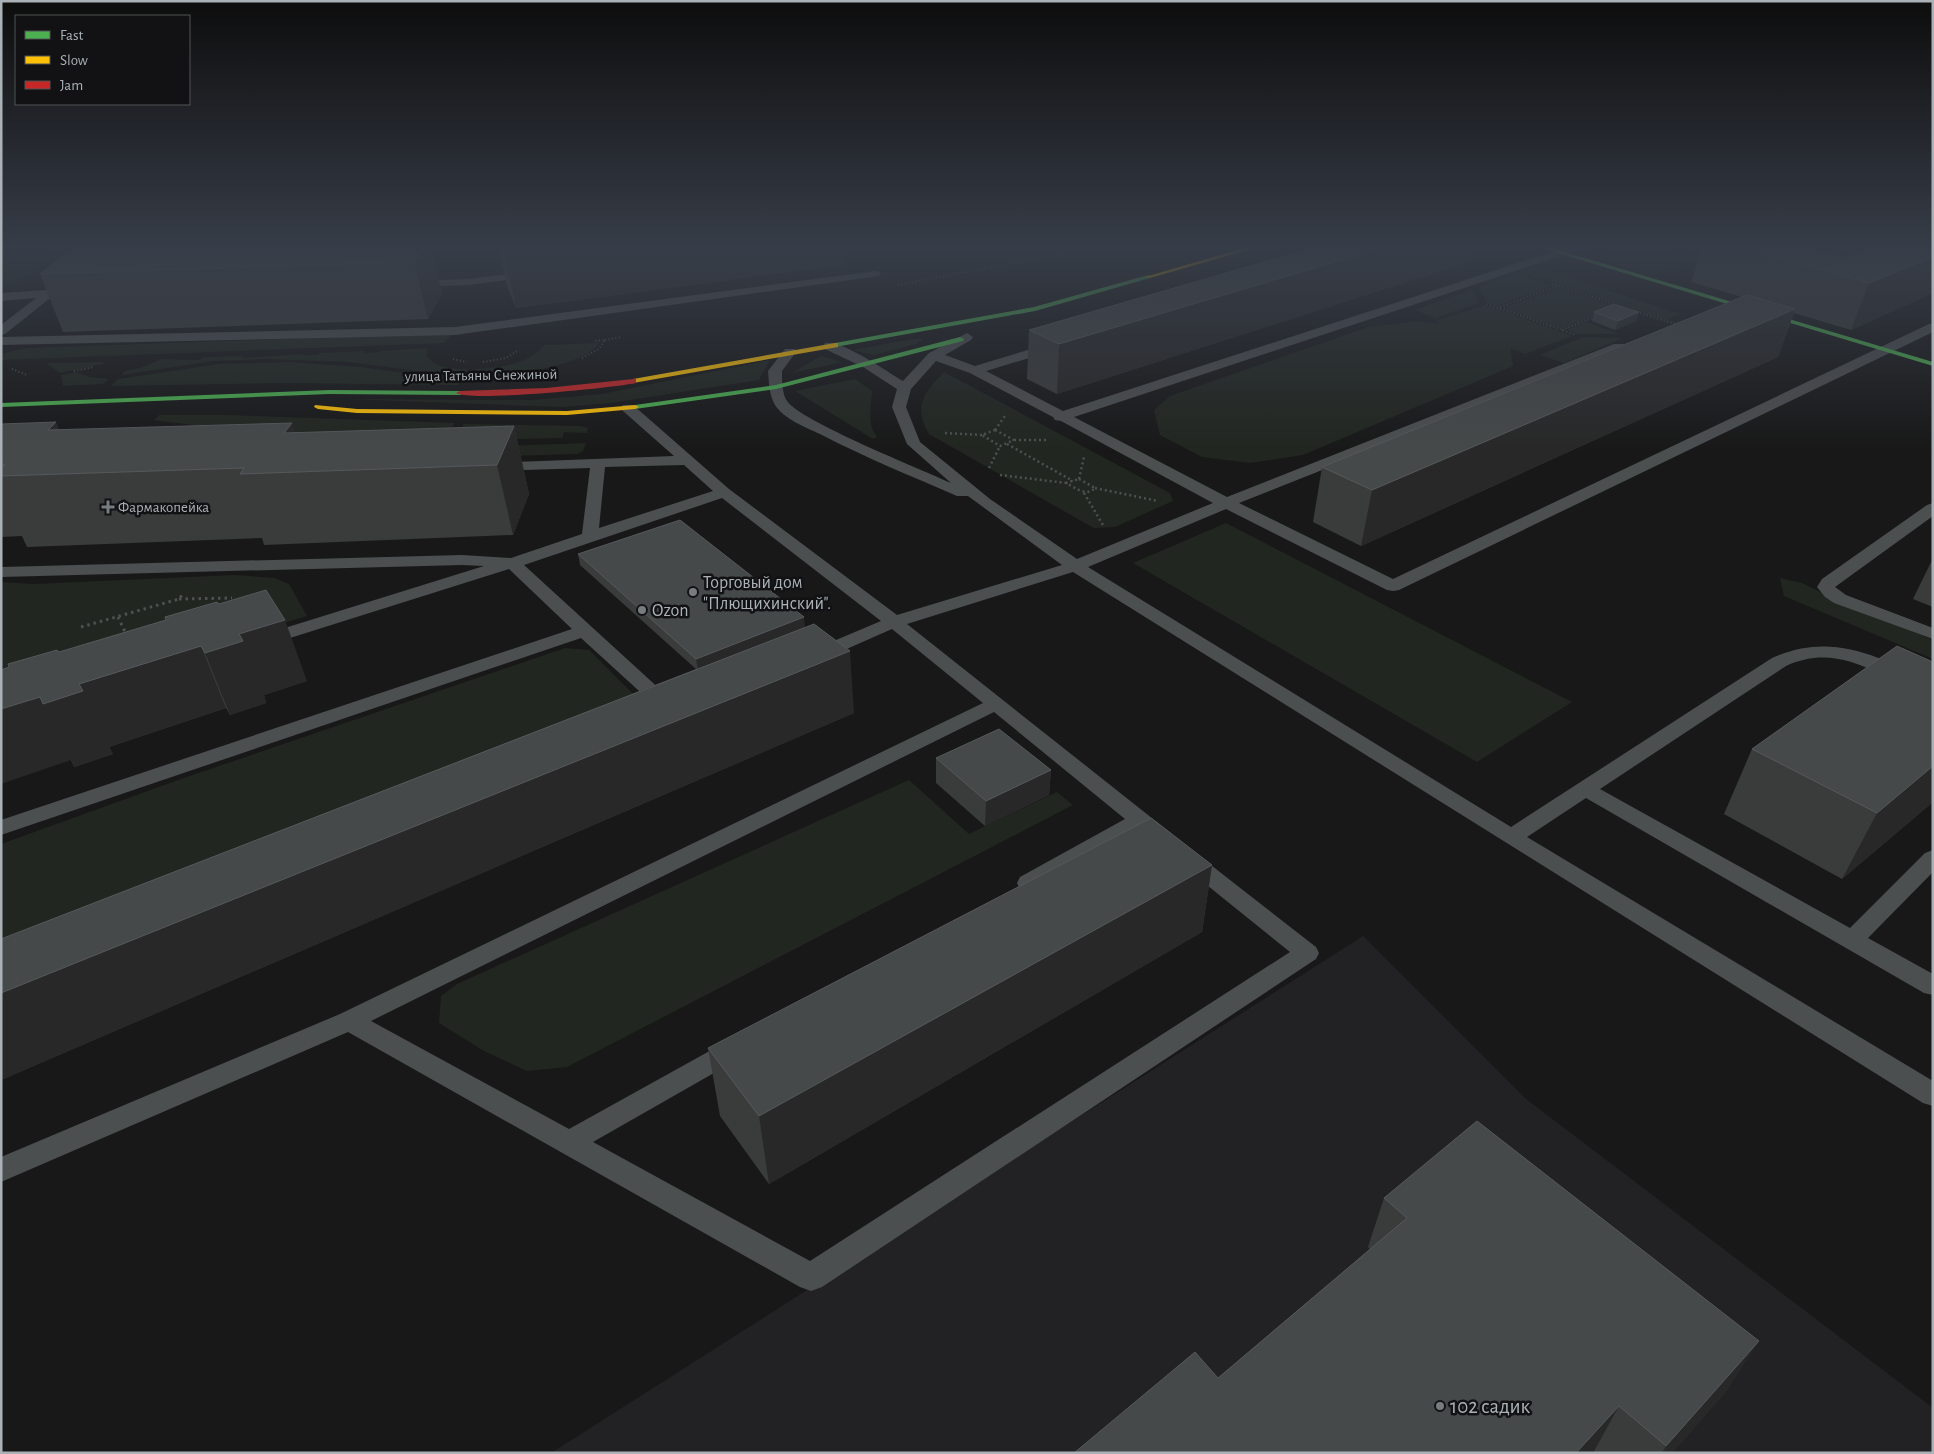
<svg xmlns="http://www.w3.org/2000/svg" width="1934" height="1454" viewBox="0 0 1934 1454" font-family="'Alegreya Sans',sans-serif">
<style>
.built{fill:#222224}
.green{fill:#212620}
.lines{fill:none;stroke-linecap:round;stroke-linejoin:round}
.path-far2{stroke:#4e5051;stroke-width:2;stroke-dasharray:1 2.5;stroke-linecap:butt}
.path-far1{stroke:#4e5051;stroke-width:2.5;stroke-dasharray:2 3;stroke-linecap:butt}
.path{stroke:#4e5051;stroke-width:3;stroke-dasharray:2.5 4;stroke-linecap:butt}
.lane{fill:#4c4f50;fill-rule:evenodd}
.fast{fill:#4caf50;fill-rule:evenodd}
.slow{fill:#ffc107;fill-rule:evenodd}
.jam{fill:#c62828;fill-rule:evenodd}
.wall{fill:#3a3c3c}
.shaded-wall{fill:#282828}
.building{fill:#464949;stroke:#56595b}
.poi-dot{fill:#777c7f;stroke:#121214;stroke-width:2}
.labels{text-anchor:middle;stroke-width:5;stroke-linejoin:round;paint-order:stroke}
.far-street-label{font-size:15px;fill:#aab2b7;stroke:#121214}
.far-poi-label{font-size:15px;fill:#aab2b7;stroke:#121214;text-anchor:start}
.poi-label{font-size:18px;fill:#aab2b7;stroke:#121214;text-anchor:start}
.near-poi-label{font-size:21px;fill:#aab2b7;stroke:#121214;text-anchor:start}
</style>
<rect width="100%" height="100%" fill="#181818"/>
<!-- built -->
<path class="built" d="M1363,936L1526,1099L1933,1408V1453H551Z"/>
<!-- green -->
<path class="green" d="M1608,247H1666L1694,255V259L1653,275L1590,256Z
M59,251L20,282L1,283V253Z
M1537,267L1681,314L1666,320L1521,272Z
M1517,274L1552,286L1496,306L1487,302L1478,287Z
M1559,288L1618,307L1562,329L1502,308Z
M1473,289L1479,303L1435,318L1414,310Z
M1485,305L1573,336L1525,354L1510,348L1513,366L1303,455L1250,463L1202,457L1160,435L1154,410L1170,396L1368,327L1417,321L1442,324L1436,321Z
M1587,322L1620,334H1621H1579L1567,330Z
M452,333L445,343L1,360V354L25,348Z
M1583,337L1623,338L1564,363L1540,355Z
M913,339H924L916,344L874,355L853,350Z
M599,343C585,367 498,378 472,376L476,369C501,368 528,364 545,345Z
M428,348L426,355C433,368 455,369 468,369L463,375H448L348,362L266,359L213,361L122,375L125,371L140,368L162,359L200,360L203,357L243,356L242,358L303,354L302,355H318L320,353L365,351L364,353L379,352L381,351Z
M821,356L842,362L792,373Z
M770,360L759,380L610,403L563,407L345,399L532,400L602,394Z
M103,362V364L60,373L46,363Z
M289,362L361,367L433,377L462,379L458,385L282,383L111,386L118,379L219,364Z
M77,372L89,377L109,379L103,384L63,386L61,375Z
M944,372L1170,493L1173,501L1115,527L1094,528L1076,518L929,434C912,405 925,392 944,372Z
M855,379L872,391C871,406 867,425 877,437L873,439L795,391Z
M159,415H228L455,423L449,431L342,444L154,420Z
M463,424L580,426L588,428L587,433L564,432L562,438L470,440L464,432Z
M586,443L583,451L577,454L447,458L450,448Z
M1226,523L1572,702L1477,762L1133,563Z
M235,575L274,578L289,584L307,616L1,708V582L34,584Z
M1780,578L1802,583L1824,594L1933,640V659L1784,596Z
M565,648L589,650L633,694L1,950V844L181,779Z
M909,780L969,834L1057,792L1073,805L567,1067L527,1071L484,1051L439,1023L441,996L457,984Z"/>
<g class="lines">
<!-- path-far2 -->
<path class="path-far2" d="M1552,284L1617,305
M898,285L1096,247
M1487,304L1576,335
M1497,308L1557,286
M1637,312L1676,324
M1562,330L1596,317
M605,340L622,337
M582,358L599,349L605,340L594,341
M453,359L467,362
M483,362L506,358L519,350
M12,369L27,375
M74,371L94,367"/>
<!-- path-far1 -->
<path class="path-far1" d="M995,430L1014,440L1000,446L982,435Z
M995,430L1005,416
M945,433L982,435
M1014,440H1046
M1007,444L1073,481
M989,468L1000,446
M1000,475L1066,483
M1079,479L1095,488C1086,497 1076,488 1066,483Z
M1079,479L1084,457
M1095,488L1158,501
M1084,493L1103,525"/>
<!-- path -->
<path class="path" d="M179,599L232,598
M118,617L127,636
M81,627L179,599L182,595"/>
<!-- lane -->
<path class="lane" d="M1567,247H1583L1582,249L1074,417L1227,497L1614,344H1624L1625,347L1624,350L1239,503L1393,579L1929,324L1933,323V332L1399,590L1393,591L1387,590L1226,509L1088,567L1511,827L1772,658C1833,631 1876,657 1933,681V694C1880,681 1843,640 1786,666L1600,789L1850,928L1925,853L1933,850V872L1868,938L1933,974V995L1924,993L1586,798L1527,837L1933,1081V1106L1923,1103L1073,572L907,624L1172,834L1175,839L1172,844C1157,848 1150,839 1139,830L1036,889L1028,891L1020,889L1017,883L1020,877L1125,819L994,712L371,1021L569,1129L724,1043L733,1040L742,1043L746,1050L742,1057L593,1142L810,1261L1290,952L1182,865L1179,860L1182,855L1190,852L1198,855L1316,947L1319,953L1316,959L822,1287L811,1291L800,1287L348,1032L1,1182V1157L340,1014L983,703L892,629L824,659L817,661L810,659L808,655L810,651L881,621L722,498L524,565L675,703L678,707L675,711L668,713L661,711L581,638L1,835V820L572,629L509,569L271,644L265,646L259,644L256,640L259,636L484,566L462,565L1,577V567L462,555L511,558L582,534L590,468L496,471L491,469L488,466L491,463L674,456L623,411L621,408L623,405H633L729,489L897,615L1062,565L968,496H957C911,476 864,457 820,434C805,427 784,419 775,405C769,395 769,382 768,371L785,349H795L796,352L782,371C782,380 782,394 787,401C800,421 923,470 951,483L907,444L892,407L897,389L863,367L825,349L823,346L825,343C841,339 888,372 903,381L929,353L967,333L973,337L971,340L945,355L975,366L1051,343H1059L1061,346L1059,349L986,371L1063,411ZM936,361L970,373L1053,417L1055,420L1061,421L1213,503L1077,559L990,499L920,442L906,407L911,389ZM684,465L713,491L599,528L605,467Z
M533,271L537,272L539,274L537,276L468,285L412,287L406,284L412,281L468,279Z
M875,271L879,272L881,274L879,276L455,335L1,345V337L455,327Z
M47,290C57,294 74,288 82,295L76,299H49L5,334L1,335V325L36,298L1,301V293Z
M1933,503V516L1835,587L1846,595L1933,628V639L1834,603L1825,597L1817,587L1822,579L1927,505Z"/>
<!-- fast -->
<path class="fast" d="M1538,247H1548L1933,362V366Z
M1148,275L1150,276V278L1035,311L835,347L831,345L835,343L1034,307Z
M960,337L964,339L963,341L776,389L635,409L631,407L635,405L776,385Z
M329,390L460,391L464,393L460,395L329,394L1,407V403Z"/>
<!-- slow -->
<path class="slow" d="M1248,247H1258L1150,278L1145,277Z
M835,343H838V347L633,383L629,381L633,379Z
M315,405L357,409L567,411L635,405L639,407L635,409L567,415L357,413L318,409L314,407Z"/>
<!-- jam -->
<path class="jam" d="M633,379H636V383C613,388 470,402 456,393L460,391L546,388Z"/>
</g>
<!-- wall -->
<path class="wall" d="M149,247H431L442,294L428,319L63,332L40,274Z
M499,247H844L845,265L516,308L507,286Z
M1316,247H1475L1472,261L1057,394L1027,379L1029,330Z
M1702,247H1803L1844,258L1933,247V293L1851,330L1794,313L1778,357L1361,546L1313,522L1322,467L1742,297L1691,282Z
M1594,312H1639L1636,321L1615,330L1592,321Z
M1,424L60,430L295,433L514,426L529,494L513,535L264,545L262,538L27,547L22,536L1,537Z
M578,554L804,617V627L854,713L1,1080V939L696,669L580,565Z
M1933,558V607L1913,599Z
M219,604L307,681L264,695L266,703L230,715L226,708L109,747L113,754L74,767L71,760L59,652L166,620L165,617Z
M1933,662V802L1842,879L1724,814L1752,749Z
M936,758L1051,770L1049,795L985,826L936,783Z
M1212,865L1202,932L769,1184L720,1116L708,1048Z
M1384,1198L1728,1389L1672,1453H1074L1218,1378L1370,1249L1368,1247Z"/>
<!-- shaded-wall -->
<path class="shaded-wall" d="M424,247H431L442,294L428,319L414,262Z
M540,247H844L845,265L516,308L504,251Z
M1385,247H1475L1472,261L1057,394L1059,344Z
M1933,257V293L1851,330L1869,283Z
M1795,309L1778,357L1361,546L1372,490Z
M1639,312L1636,321L1615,330L1618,321Z
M56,422L78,473L48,430Z
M292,423L307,472L284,433Z
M514,426L529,494L513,535L497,465Z
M804,617L805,628L698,671L696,659Z
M285,620L307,681L264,695L266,703L230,715L205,653L239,634Z
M201,646L226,708L109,747L113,754L74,767L71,760L1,784V709Z
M850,651L854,713L1,1080V993Z
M1933,766V802L1842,879L1877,813Z
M1051,770L1049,795L985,826L986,801Z
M1212,865L1202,932L769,1184L759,1116Z
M1759,1341L1728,1389L1672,1453H1662L1666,1446Z
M1619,1406L1593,1453H1576Z"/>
<!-- building -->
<path class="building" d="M149,247H424L414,262L40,274L71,250Z
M502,247H540L504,251Z
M1316,247H1385L1059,344L1029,330Z
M1739,247H1803L1844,258L1873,247H1933V257L1869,283Z
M1747,295L1795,309L1372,490L1322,467Z
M1614,304L1639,312L1618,321L1594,312Z
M56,422L48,430L292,423L284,433L514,426L497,465L240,474L244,468L1,476V469L5,465H1V424Z
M680,520L804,617L696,659L578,554Z
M266,590L285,620L239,634L243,641L205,653L201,646L79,684L83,691L43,704L40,697L1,709V670L9,667L8,664L57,650L59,652L166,620L165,617L217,602L219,604Z
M814,624L850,651L1,993V939Z
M1897,646L1933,662V766L1877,813L1752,749Z
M999,729L1051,770L986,801L936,758Z
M1151,818L1212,865L759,1116L708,1048Z
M1477,1121L1759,1341L1666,1446L1619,1406L1576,1453H1074L1195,1352L1218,1378L1407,1218L1384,1198Z"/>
<!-- sky -->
<linearGradient id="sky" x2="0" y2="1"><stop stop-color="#0d0d0d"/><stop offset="0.55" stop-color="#373d48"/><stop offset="1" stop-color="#373d48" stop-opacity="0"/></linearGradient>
<rect width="1934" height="451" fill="url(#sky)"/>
<!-- markers -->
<g class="poi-dot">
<path d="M105.5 499.5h5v5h5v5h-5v5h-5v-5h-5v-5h5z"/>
<circle cx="693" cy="592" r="5"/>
<circle cx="642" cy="610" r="5"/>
<circle cx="1440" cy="1406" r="5"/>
</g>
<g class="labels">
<!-- far-street labels -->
<g class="far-street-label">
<text transform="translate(481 375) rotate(-1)" y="5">улица Татьяны Снежиной</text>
</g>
<!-- far-poi labels -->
<g class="far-poi-label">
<text x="118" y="512">Фармакопейка</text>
</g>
<!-- poi labels -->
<g class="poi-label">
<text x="703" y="588">Торговый дом<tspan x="703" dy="21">"Плющихинский".</tspan></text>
<text x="652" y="616">Ozon</text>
</g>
<!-- near-poi labels -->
<g class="near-poi-label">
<text x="1450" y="1413">102 садик</text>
</g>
</g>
<!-- border -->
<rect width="1934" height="1454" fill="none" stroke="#aab2b7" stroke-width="5"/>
<!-- legend -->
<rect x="15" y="15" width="175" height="90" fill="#121214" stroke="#4f5255"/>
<rect x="25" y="31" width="25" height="8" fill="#4caf50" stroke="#4f5255"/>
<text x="60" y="40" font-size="15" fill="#aab2b7">Fast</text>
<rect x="25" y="56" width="25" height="8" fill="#ffc107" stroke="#4f5255"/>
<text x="60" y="65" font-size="15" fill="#aab2b7">Slow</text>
<rect x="25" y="81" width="25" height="8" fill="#c62828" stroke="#4f5255"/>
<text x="60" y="90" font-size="15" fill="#aab2b7">Jam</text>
</svg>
